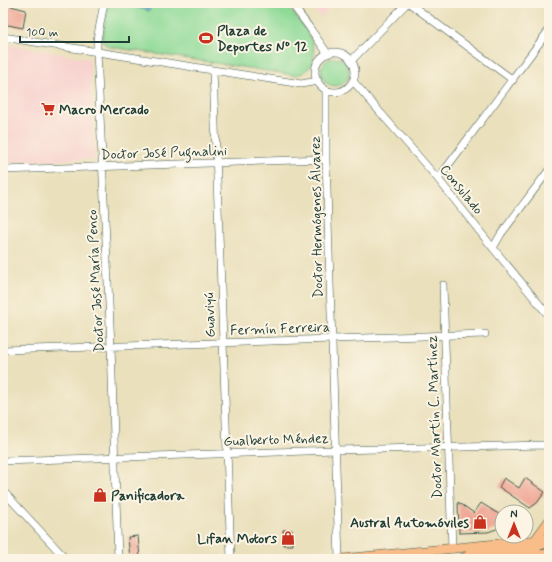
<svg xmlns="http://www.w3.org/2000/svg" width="552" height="562" viewBox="0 0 552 562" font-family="Mynerve,sans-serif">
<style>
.built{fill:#f7d0cd}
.green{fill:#8eda97;stroke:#568c66}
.water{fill:#6cb3e3;stroke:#46788c}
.building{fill:#efa392}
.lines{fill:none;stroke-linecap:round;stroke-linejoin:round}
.minor-casing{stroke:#3d5548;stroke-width:8}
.major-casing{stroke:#3d5548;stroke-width:10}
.minor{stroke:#fff;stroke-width:7}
.major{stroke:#f8bd89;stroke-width:9}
.labels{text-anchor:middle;stroke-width:4;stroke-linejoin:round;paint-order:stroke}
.poi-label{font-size:14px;font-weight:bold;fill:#1f3d34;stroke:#fcf5e5;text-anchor:start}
.street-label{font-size:14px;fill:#1f3d34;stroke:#fcf5e5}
</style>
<rect width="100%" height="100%" fill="#fcf5e5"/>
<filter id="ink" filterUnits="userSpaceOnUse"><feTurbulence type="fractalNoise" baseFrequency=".025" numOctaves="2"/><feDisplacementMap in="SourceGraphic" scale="8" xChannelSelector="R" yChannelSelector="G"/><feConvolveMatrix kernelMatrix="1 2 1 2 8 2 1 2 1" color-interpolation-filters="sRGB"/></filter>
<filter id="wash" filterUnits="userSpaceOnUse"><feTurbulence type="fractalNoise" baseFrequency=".012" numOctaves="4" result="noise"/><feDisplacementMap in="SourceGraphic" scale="16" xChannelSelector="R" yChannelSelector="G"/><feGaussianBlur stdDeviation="0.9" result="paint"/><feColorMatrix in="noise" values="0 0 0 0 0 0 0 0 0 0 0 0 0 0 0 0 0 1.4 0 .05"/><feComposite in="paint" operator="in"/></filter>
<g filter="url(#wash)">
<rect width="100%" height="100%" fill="#eae0bc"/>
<!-- built -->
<path class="built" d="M303,3H333L322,17Z
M3,44L90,59L94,159L3,162Z"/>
<!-- green -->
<path class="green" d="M108,3H285C297,19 323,43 311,65C307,72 300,75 293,75L111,47L106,45L102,40Z
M321 72a14 14 0 1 1 28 0a14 14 0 1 1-28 0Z"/>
<!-- water -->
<path class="water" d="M125,3H152L149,11Z"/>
<g id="blocks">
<!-- building -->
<path class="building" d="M3,4L26,10L23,28L3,24Z
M504,478L519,488L525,478L545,492L537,503L530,508L499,487Z
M458,502L474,513L481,503L502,516V527L488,532L459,533Z
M283,530H292L293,545H283Z
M138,536L140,558L130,559L128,537Z"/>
</g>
</g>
<g filter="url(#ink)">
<use href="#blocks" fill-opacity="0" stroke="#3d5548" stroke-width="1"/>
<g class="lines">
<defs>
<path id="minor" d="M104,3L97,40V52L111,346L118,559
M291,3L309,27L328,54
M409,3L513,80
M3,37L289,82L301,84L318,81
M315 72a20 20 0 1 1 40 0a20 20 0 1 1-40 0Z
M351,61L407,3
M213,70L231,559
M353,81L438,179L493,248L549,316
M326,90V159L339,559
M3,170L326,159
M438,179L549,30
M493,248L501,234L549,170
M443,285L452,549
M3,350L485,334
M3,461L336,450L544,445L549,447
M3,491L66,559"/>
<path id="major" d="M533,543L549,521
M342,559L549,539
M461,559L470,555L529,549L549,542
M494,559L549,554"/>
</defs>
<!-- minor casing -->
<use href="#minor" class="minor-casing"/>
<!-- major casing -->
<use href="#major" class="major-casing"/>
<!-- minor -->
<use href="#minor" class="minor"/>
<!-- major -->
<use href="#major" class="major"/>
</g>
</g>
<!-- icons -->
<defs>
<symbol id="stadium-bare" viewBox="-9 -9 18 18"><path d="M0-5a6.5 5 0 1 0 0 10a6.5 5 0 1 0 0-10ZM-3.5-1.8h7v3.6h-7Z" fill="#c8321e" stroke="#fcf5e5" stroke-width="2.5" paint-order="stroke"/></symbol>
<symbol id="supermarket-bare" viewBox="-9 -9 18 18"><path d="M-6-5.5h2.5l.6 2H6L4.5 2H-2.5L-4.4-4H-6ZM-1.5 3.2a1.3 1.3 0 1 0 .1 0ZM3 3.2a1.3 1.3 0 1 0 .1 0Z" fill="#c8321e" stroke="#fcf5e5" stroke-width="2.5" paint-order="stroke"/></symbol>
<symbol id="shop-bare" viewBox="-9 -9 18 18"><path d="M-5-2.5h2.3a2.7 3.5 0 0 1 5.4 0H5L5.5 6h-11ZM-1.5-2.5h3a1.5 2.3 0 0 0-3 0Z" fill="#c8321e" stroke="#fcf5e5" stroke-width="2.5" paint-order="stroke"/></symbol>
</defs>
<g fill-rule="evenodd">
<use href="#stadium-bare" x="196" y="28" width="20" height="20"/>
<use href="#supermarket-bare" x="38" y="99" width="20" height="20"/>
<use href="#shop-bare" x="90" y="485" width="20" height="20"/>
<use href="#shop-bare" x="470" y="512" width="20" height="20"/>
<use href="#shop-bare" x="278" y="528" width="20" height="20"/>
</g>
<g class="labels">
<!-- poi labels -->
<g class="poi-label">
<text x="217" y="35">Plaza de<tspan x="217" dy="16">Deportes Nº 12</tspan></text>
<text x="59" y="114">Macro Mercado</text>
<text x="111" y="500">Panificadora</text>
<text x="469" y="527" text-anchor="end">Austral Automóviles</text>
<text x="277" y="543" text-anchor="end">Lifan Motors</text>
</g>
<!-- street labels -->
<g class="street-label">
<text transform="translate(164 152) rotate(-2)" y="5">Doctor José Pugnalini</text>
<text transform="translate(462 189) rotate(51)" y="5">Consulado</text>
<text transform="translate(316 217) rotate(-91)" y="5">Doctor Hermógenes Álvarez</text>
<text transform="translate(95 281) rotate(-93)" y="5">Doctor José María Penco</text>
<text transform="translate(209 315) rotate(-92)" y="5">Guaviyú</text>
<text transform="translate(280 328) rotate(-2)" y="5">Fermín Ferreira</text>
<text transform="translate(434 417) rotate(-92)" y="5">Doctor Martín C. Martínez</text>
<text transform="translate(276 439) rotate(-2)" y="5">Gualberto Méndez</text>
</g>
</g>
<!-- margin -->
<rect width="552" height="562" fill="none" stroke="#fcf5e5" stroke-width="16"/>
<!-- north arrow -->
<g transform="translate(514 524)"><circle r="19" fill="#fcf5e5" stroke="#a4ab9e"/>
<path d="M0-3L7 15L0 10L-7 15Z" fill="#c8321e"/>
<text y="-6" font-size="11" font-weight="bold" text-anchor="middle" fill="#1f3d34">N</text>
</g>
<!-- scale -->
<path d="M20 36v6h109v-6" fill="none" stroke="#1f3d34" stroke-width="2"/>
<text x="26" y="36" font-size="12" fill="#1f3d34" stroke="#fcf5e5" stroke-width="3" paint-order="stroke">100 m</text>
</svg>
